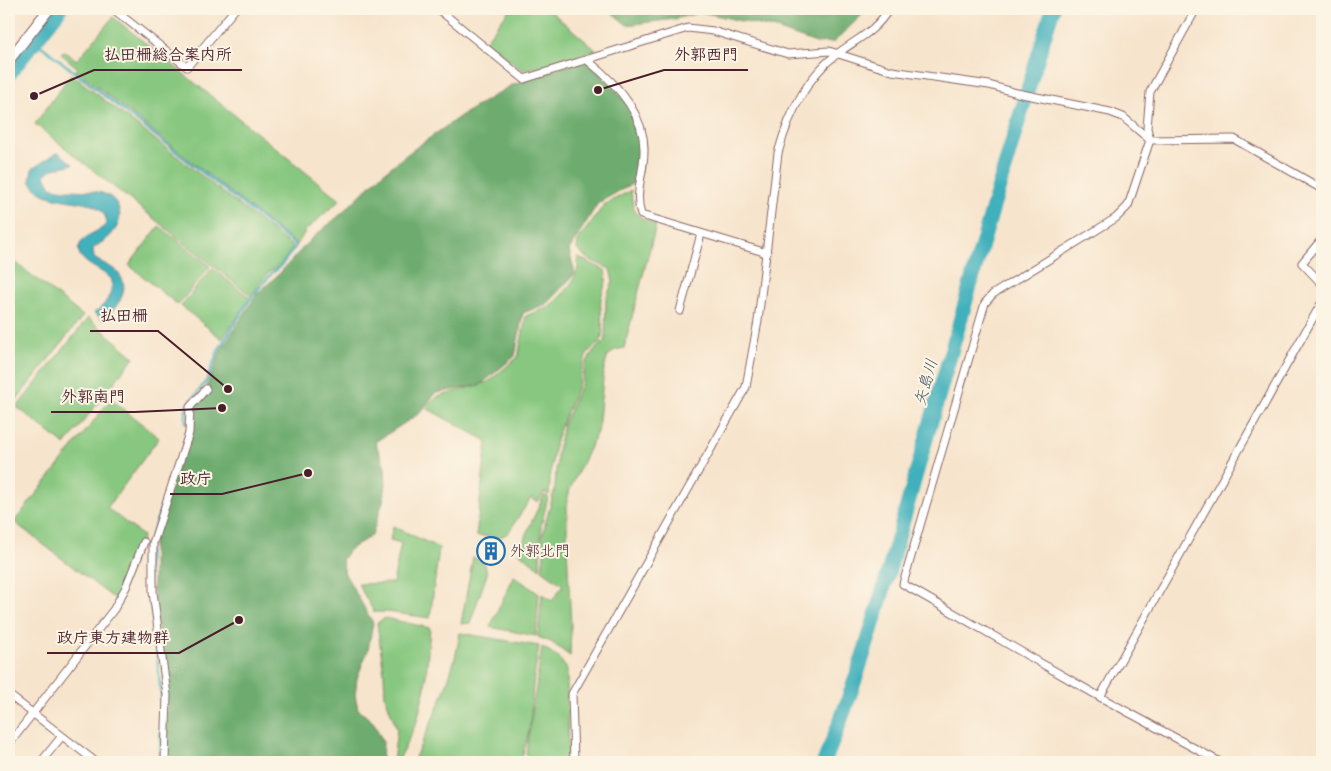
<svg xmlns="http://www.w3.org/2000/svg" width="1331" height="771" viewBox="0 0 1331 771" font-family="Mali,'Klee One',sans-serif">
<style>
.green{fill:#87c77f;stroke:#687355}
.forest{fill:#6dac6e;stroke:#5c664c}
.water{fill:#41b0bc;stroke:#466874}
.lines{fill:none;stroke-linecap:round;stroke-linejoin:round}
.stream{stroke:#41b0bc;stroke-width:2.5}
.river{stroke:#41b0bc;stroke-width:15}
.minor-casing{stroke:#876463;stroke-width:9}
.primary-casing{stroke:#876463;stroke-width:12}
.minor{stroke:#fff;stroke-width:7}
.primary{stroke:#fff;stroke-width:10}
.labels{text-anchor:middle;stroke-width:4;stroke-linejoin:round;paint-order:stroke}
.poi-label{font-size:15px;fill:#4a1f2b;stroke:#fcf5e5;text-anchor:start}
.water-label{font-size:16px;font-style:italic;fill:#465965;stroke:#fcf5e5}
.leader{fill:none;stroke:#4a1f2b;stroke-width:2}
.callout-dot{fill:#4a1f2b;stroke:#fcf5e5;stroke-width:2}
.callout-label{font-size:16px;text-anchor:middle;font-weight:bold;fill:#4a1f2b;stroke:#fcf5e5;stroke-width:4;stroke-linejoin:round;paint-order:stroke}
</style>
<rect width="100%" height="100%" fill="#fcf5e5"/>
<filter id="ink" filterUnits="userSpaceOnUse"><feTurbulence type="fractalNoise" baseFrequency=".02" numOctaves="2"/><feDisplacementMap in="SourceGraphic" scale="10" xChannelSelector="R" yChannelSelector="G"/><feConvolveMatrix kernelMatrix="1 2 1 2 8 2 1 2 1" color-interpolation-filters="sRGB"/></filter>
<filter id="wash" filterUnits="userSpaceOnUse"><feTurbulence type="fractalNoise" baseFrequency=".0096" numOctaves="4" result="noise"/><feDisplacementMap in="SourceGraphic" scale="20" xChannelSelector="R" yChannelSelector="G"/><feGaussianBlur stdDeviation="1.12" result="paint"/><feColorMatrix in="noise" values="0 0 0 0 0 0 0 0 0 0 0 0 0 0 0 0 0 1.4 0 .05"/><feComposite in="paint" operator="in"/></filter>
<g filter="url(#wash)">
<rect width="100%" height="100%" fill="#f7e4cc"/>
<!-- green -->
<path class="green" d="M510,9H548L596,50L552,65L522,70L485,41Z
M113,17L340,200L306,230L297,245L76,70L78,68L61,54L64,51L77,60Z
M71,74L293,247L280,265L268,273L251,296L35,124Z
M631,190C633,214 635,215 656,225L624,348L615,350L608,356L604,368L598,430L570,489L567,501V547L571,625L570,656L551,642L538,637L542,594L552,601L563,585L542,570L544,554L542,536L555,488L557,454L563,425L581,385L586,363L594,350L605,341L606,298L613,282L610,269L586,258L577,249L578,240L604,205Z
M159,226L210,266L178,305L129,265Z
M9,257L83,316L13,404L9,401Z
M577,257L605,270C608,287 604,284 601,298C599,313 606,329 600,343C582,351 583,370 578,386C573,400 566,412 561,426C552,448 551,472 549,495L544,492L538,502L531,498L508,533L501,537L476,536L487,441L426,408L437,397L488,382L518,357L526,316C534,312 545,310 552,304C564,294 583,274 577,257Z
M212,268L250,298L222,339L181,306Z
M88,318L134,357L65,445L17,407Z
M111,399L159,438L107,508L143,536L116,600L14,522Z
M544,495L548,497L541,526L540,569L520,553L526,534Z
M393,526L439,548L430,618L387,612H374L358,584L393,583L401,543L390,540Z
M473,557L485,564L487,574L470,623L461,624Z
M514,576L539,594L536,636L490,627Z
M385,618L430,628L425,688L417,721L398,762H393L397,729L385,697L384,674L377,623Z
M460,633L539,646L533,685L530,727L521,762H413C432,720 453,679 460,633Z
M542,647L557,656L567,669L568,762H538L526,754Z"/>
<!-- forest -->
<path class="forest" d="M607,9H868L834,42L816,43L776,29L702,12L675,19L627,25Z
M587,60L628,103L644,143L639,180L598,203L569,250L575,274L546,304L523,313L515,356L480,385L436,393L420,413L375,442L385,467L386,484L384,498L372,535L349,550L342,560L345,574L373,623L368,650L357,678L355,695L358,709L374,723L383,742L382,762H165L167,695L153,592V543L189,433L190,407L206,389L221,350L257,294L280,273L310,240L341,214L382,174L410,152L462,115L510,86L547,72Z"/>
<!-- water -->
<path class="water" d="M58,152L73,164L50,170L45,176L51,187C70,195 111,182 119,209C121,217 119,225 114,231C109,240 100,242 93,249L94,258C101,263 112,266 118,273C133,290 116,308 103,320L94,313C106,305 112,295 112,280C105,269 64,260 84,239C90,233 100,231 107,224C104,189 48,213 30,181L32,169Z"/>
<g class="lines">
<!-- stream -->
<path class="stream" d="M35,41L296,246L280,267L272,273L251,298L219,349L206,382L193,398
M186,423V409L188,404
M160,762L161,694L154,628L147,590L149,544L168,486"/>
<!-- river -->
<path class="river" d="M9,74L60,9
M824,762C866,662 892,558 922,453C965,305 1006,156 1053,9"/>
</g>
</g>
<g filter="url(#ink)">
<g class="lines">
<defs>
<path id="minor" d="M113,9L187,67L235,9
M438,9L524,79L688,28L713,31L788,54L829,51L892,71L989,85L1017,93L1110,112L1123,117L1150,140L1234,139L1322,189
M1196,9L1150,92L1147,128L1150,140L1128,206L1116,218L993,294L985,303L903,584L1100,697L1220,762
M587,60C615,82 645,113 644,151C644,174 634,192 641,215L767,253
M1322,239L1302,263L1322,284
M680,311L701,234
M9,695L96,762
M1100,697L1322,302
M9,744L114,609L126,587L144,542
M41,762L62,736
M165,762L167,695L153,592V543L189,433L190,407L206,389
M574,762L572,694L746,387L758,321L778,153C788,117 806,77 837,54C858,38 874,33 889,9"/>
<path id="primary" d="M9,60L49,9"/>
</defs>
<!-- minor casing -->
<use href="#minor" class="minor-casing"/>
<!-- primary casing -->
<use href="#primary" class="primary-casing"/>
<!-- minor -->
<use href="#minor" class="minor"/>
<!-- primary -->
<use href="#primary" class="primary"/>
</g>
</g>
<!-- icons -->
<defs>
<symbol id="building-ring" viewBox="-11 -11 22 22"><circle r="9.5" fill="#fcf5e5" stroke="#1f6fb2" stroke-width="1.5"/><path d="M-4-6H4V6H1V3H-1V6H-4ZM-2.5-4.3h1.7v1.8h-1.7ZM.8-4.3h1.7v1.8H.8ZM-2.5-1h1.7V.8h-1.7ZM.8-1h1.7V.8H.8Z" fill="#1f6fb2"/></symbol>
</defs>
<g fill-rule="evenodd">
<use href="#building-ring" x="475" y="535" width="32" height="32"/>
</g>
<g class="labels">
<!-- poi labels -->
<g class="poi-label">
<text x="510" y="556">外郭北門</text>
</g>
<!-- water labels -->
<g class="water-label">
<text transform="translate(925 382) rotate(-74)" y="6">矢島川</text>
</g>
</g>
<!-- callouts -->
<path class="leader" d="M34 96L94 70H242M598 90L664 70H748M228 389L158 331H90M222 408L135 412H51M308 473L222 494H170M239 620L179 653H47"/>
<g class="callout-dot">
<circle cx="34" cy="96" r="5"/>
<circle cx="598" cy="90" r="5"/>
<circle cx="228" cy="389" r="5"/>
<circle cx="222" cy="408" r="5"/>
<circle cx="308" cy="473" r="5"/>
<circle cx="239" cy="620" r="5"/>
</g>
<g class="callout-label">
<text x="168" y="60">払田柵総合案内所</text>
<text x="706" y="60">外郭西門</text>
<text x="124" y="321">払田柵</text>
<text x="93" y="402">外郭南門</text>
<text x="196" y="484">政庁</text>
<text x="113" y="643">政庁東方建物群</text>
</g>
<!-- margin -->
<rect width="1331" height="771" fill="none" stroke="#fcf5e5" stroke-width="30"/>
</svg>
